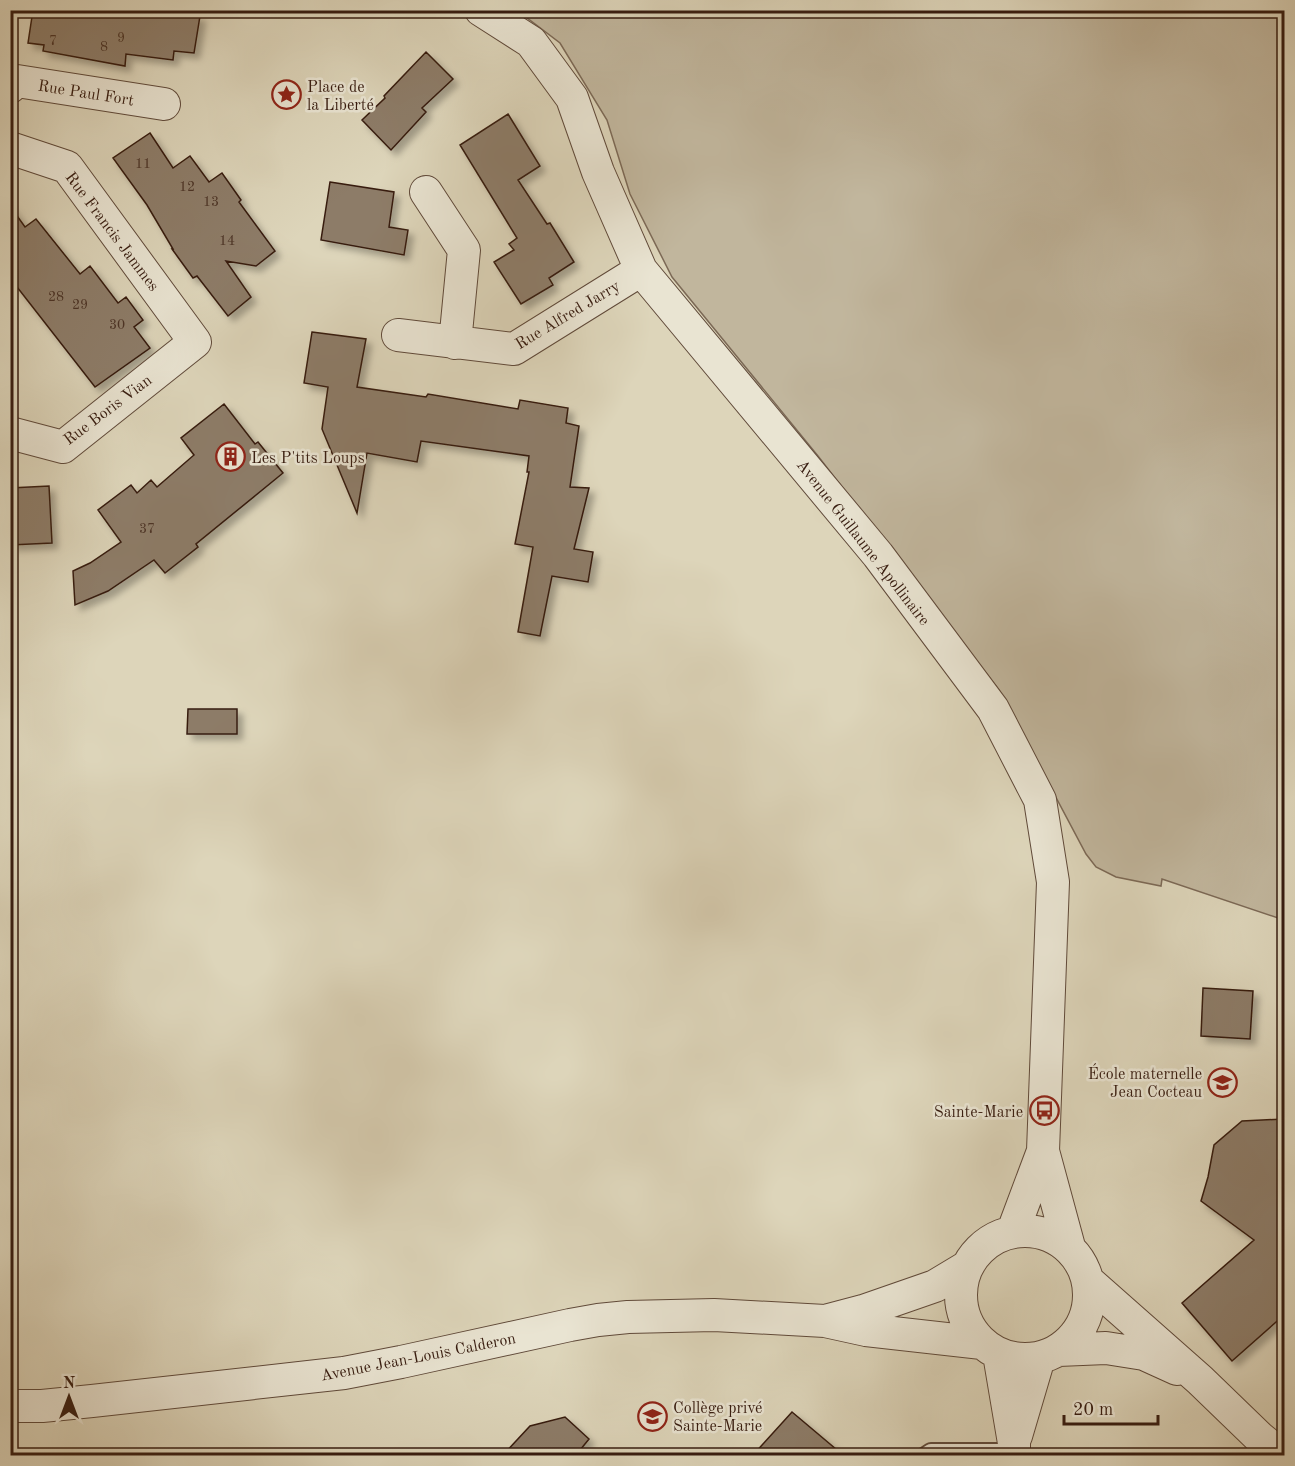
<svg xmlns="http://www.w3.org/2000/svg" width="1295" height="1466" viewBox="0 0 1295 1466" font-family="'Old Standard TT',serif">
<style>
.green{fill:#c1b69d;stroke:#7c6956;stroke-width:1.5}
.building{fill:#8d7c68;stroke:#371c10;stroke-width:1.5;filter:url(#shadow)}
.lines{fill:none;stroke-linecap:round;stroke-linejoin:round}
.service-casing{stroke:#604a3a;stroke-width:20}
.minor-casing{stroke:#604a3a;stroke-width:34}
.service{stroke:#e9e4d2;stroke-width:16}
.minor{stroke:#e9e4d2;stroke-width:32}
.labels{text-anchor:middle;stroke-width:5;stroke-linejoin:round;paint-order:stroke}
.number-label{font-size:14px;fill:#4c3426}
.poi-label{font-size:16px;fill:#371c10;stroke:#e9e4d2;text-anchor:start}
.street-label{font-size:16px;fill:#371c10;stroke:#e9e4d2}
</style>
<defs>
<filter id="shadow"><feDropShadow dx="5.5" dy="5.5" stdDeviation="3" flood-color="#0004"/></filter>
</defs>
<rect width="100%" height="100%" fill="#ddd5ba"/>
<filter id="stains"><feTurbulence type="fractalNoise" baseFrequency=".00333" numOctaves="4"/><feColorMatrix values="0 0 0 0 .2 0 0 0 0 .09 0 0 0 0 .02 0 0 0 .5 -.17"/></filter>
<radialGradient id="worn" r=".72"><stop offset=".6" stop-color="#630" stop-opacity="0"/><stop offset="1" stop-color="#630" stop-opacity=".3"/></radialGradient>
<!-- green -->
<path class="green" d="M518,11H1284V920L1162,879L1161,886L1116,877L1096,867L1086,854L999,690L818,456L672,277L630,194L607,120L560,43Z"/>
<!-- building -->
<path class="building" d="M33,10H161L200,16L194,53L174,51L173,60L126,54L125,66L43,51L44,45L28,43Z
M426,52L453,79L422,108L426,112L391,150L362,120L385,98L384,96Z
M508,114L540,166L518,180L547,224L550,223L574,262L549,278L553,285L521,304L494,262L514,250L509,244L517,238L460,145Z
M150,133L173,168L190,156L209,182L222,173L241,200L239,202L275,251L256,266L226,261L251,297L228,316L197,276L193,278L172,249H173L147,205L113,158Z
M330,182L394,192L389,227L408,230L404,255L321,240Z
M10,206L25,227L36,219L80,274L90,266L118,303L126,297L143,320L134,327L150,348L95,387L10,278Z
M312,332L366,339L357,387L426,397L428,394L518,409L520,400L568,408L566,423L579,426L570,487L589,488L574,549L593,552L588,582L552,576L540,636L518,632L533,547L515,544L529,472H527L529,456L421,441L417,462L367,453L357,513L322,429L328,387L304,383Z
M224,404L255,444L258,442L283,473L196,544L198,547L165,573L154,560L108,591L75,605L73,571L90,563L121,542L98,510L131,485L137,493L151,480L157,487L194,455L181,438Z
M49,486L52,543L10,545V488Z
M188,709H237V734H187Z
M1203,988L1253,991L1250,1039L1201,1036Z
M1284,1119V1315L1232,1361L1182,1303L1254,1240L1201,1201L1208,1177L1214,1145L1242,1121Z
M792,1412L843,1455H753Z
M565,1417L589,1439L576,1455H503L530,1426Z"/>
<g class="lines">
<defs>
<path id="service" d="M925,1456L931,1452H1014"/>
<path id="minor" d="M481,10L531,42L572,98L598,172L641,270L878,555L993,709L1040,800L1053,882L1043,1151L1069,1247
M10,87L17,81L164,104
M10,148L67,167L195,342L63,447L10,433
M426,192L464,250L455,343
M398,335L514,349L641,270
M961 1295a64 64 0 1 1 128 0a64 64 0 1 1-128 0Z
M1013,1231L1043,1151
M1088,1281L1200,1380L1260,1438L1282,1456
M829,1320L863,1311L935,1286L965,1268
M1058,1350L1106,1348L1144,1354L1177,1369
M999,1354L1014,1443V1456
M10,1406H42L92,1401L344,1373L401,1362L570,1325L598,1320L628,1317L714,1315L825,1321L866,1330L982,1343
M1016,1436L1039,1358"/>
</defs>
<!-- service casing -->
<use href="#service" class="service-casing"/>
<!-- minor casing -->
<use href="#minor" class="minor-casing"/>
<!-- service -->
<use href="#service" class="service"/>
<!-- minor -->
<use href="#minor" class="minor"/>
</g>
<!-- icons -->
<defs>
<symbol id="sight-ring" viewBox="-11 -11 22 22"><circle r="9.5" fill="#e9e4d2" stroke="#8f2418" stroke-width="1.5"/><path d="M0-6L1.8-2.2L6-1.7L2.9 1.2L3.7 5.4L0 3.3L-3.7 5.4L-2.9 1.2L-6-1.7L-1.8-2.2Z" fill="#8f2418"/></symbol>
<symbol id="building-ring" viewBox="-11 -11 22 22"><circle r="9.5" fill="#e9e4d2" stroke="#8f2418" stroke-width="1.5"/><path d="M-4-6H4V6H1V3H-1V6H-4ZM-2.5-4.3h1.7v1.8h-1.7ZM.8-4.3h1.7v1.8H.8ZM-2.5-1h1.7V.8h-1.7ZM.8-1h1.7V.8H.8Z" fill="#8f2418"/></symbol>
<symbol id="school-ring" viewBox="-11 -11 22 22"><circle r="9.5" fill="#e9e4d2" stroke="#8f2418" stroke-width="1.5"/><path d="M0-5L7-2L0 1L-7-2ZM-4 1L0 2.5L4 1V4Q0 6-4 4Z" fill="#8f2418"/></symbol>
<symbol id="bus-ring" viewBox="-11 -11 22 22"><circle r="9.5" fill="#e9e4d2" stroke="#8f2418" stroke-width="1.5"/><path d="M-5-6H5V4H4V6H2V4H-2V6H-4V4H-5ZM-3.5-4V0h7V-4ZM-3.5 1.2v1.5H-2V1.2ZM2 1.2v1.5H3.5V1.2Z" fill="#8f2418"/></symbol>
</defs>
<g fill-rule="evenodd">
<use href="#sight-ring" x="270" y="78" width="33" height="33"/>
<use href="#building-ring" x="214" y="440" width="33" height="33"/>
<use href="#school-ring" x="1206" y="1066" width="33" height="33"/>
<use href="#bus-ring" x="1028" y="1094" width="33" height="33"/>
<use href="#school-ring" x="636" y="1400" width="33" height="33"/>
</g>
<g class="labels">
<!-- number labels -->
<g class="number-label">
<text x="121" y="42">9</text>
<text x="53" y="45">7</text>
<text x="104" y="51">8</text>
<text x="143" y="168">11</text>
<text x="187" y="191">12</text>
<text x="211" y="206">13</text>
<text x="227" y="245">14</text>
<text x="56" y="301">28</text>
<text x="80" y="309">29</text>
<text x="117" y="329">30</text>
<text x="147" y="533">37</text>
</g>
<!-- poi labels -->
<g class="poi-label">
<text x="307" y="92">Place de<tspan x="307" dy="18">la Liberté</tspan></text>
<text x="251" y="463">Les P'tits Loups</text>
<text x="1202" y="1079" text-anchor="end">École maternelle<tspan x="1202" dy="18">Jean Cocteau</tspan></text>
<text x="1023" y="1117" text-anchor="end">Sainte-Marie</text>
<text x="673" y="1413">Collège privé<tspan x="673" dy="18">Sainte-Marie</tspan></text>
</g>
<!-- street labels -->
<g class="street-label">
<text transform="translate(86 92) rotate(9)" y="6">Rue Paul Fort</text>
<text transform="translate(113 231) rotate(53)" y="6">Rue Francis Jammes</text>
<text transform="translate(567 314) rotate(-31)" y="6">Rue Alfred Jarry</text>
<text transform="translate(107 409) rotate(-37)" y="6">Rue Boris Vian</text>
<text transform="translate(864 542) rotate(52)" y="6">Avenue Guillaume Apollinaire</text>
<text transform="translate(418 1356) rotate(-11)" y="6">Avenue Jean-Louis Calderon</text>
</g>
</g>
<!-- margin -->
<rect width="1295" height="1466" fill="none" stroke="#ddd5ba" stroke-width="36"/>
<rect x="12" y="12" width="1271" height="1442" fill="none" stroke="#371c10" stroke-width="3"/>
<rect x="18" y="18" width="1259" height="1430" fill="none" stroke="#371c10" stroke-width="1.5"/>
<!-- north arrow -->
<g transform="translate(69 1397)" stroke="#e9e4d2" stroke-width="4.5" paint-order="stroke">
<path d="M0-4.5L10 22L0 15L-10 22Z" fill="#371c10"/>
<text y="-9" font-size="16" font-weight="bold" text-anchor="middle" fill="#371c10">N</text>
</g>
<!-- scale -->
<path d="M1064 1415v9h94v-9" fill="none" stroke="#371c10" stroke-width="3"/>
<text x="1073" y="1415" font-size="18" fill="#371c10" stroke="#e9e4d2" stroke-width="4.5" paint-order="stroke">20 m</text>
<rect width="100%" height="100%" filter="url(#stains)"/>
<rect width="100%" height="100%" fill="url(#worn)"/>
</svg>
